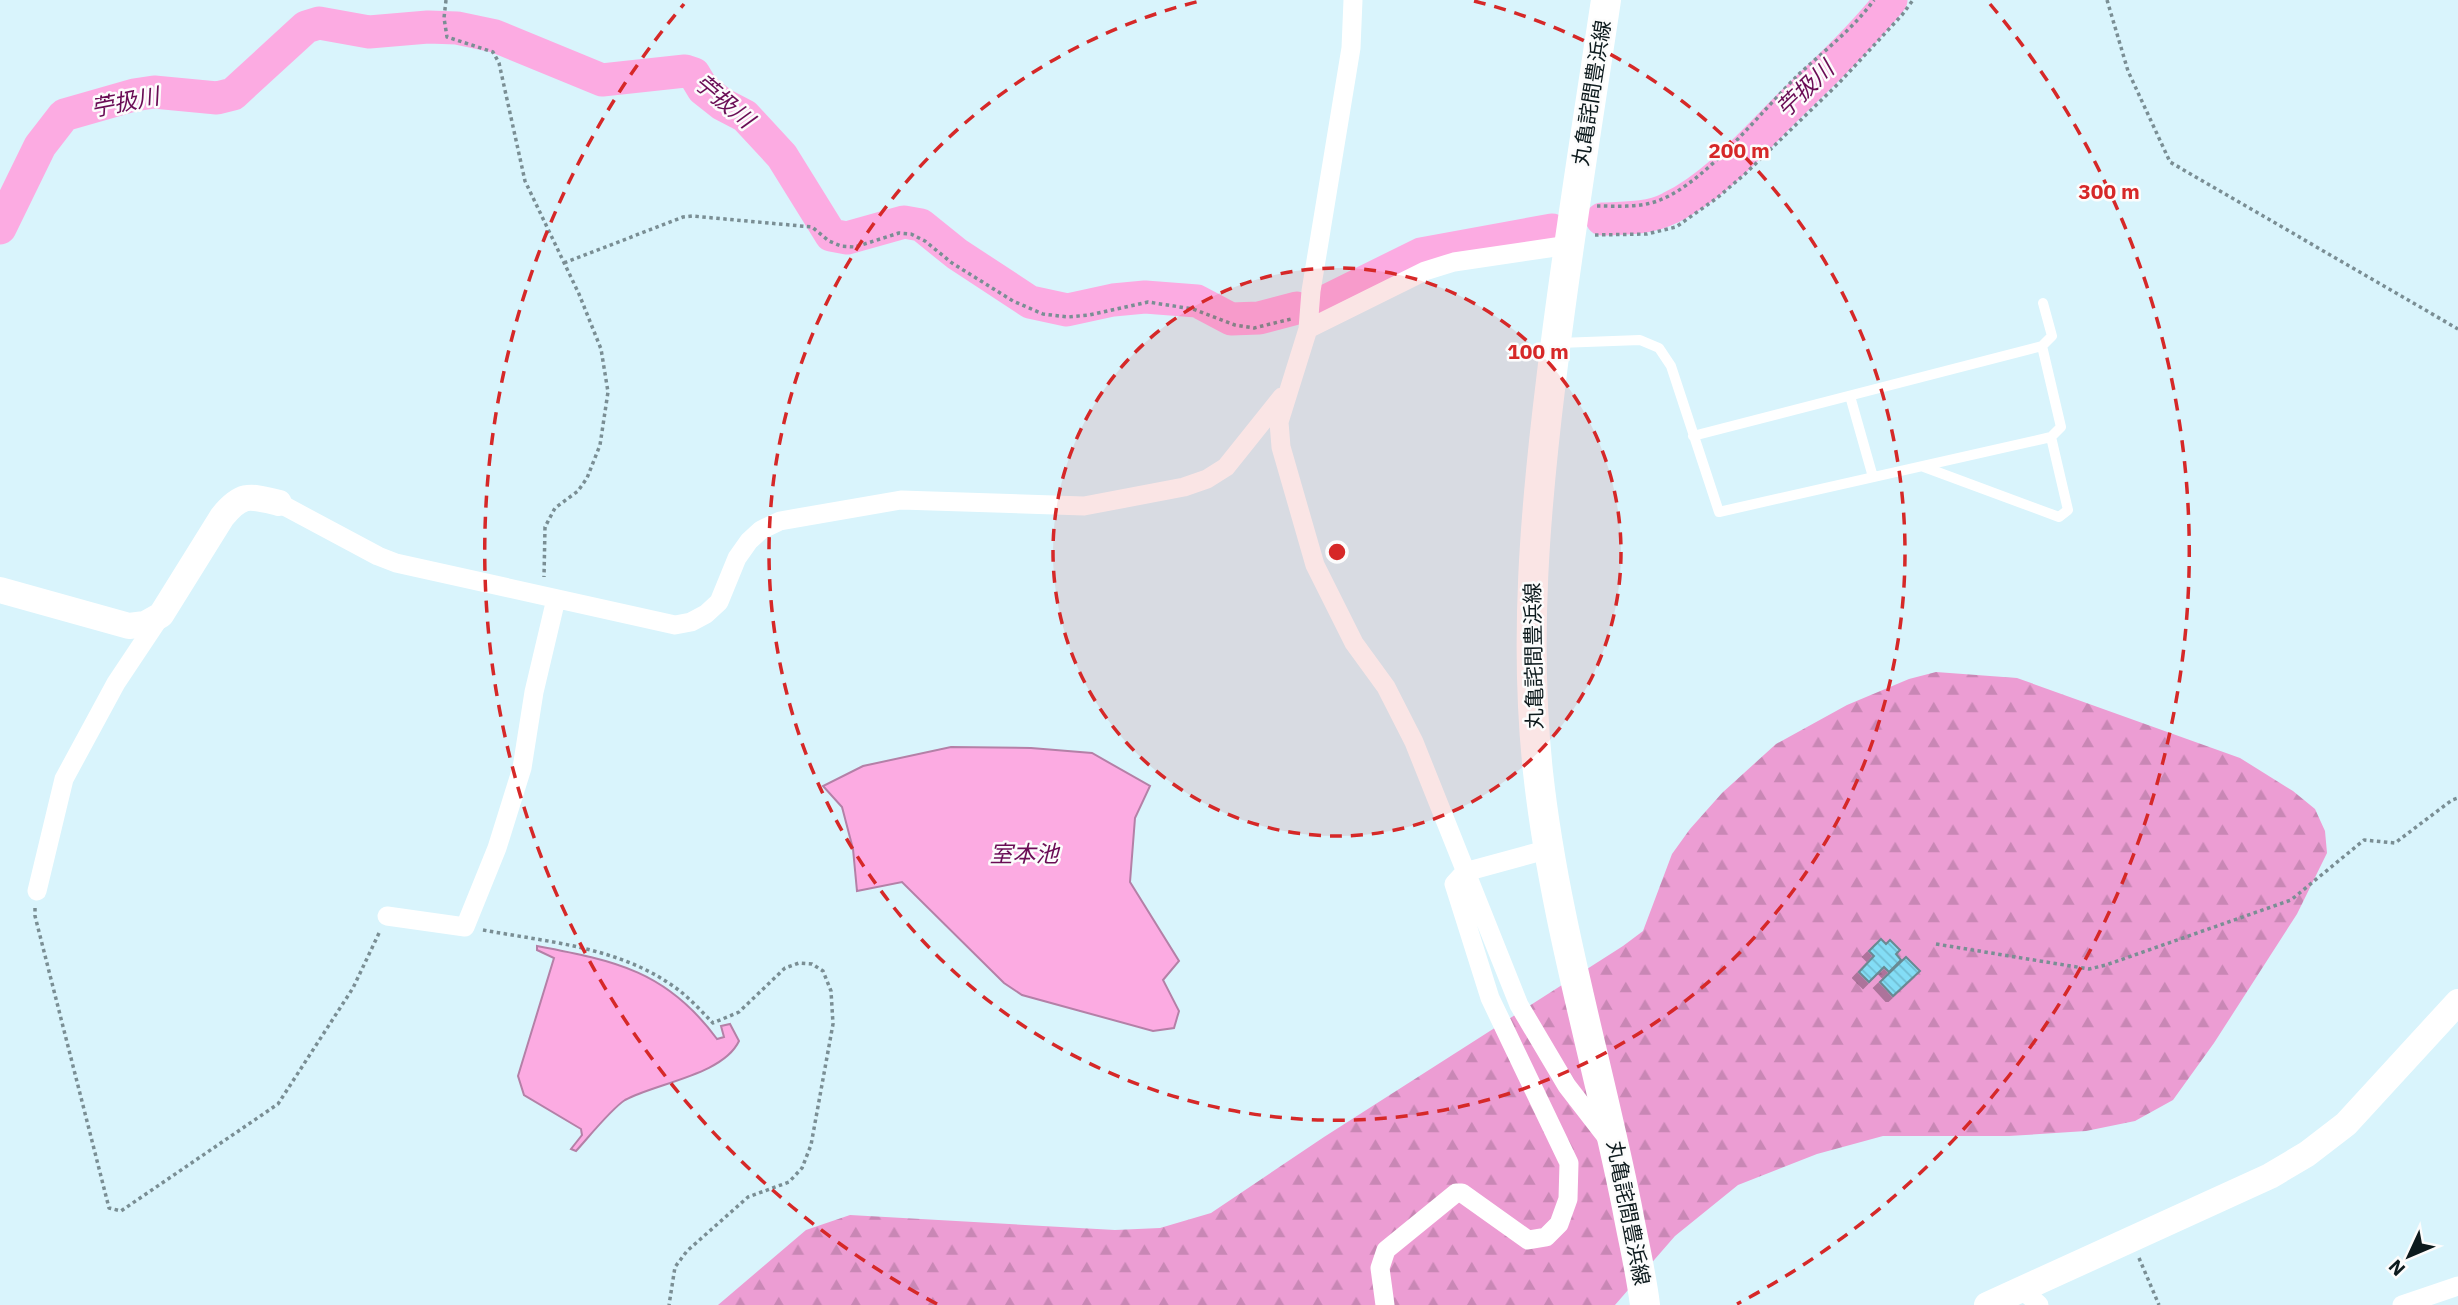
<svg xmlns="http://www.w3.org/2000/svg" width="2458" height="1305" viewBox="0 0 2458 1305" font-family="'IBM Plex Sans','Noto Sans JP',sans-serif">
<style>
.forest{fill:url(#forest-firs)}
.water{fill:#fcabe2;stroke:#b480a7;stroke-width:2}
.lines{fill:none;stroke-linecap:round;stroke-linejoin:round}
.river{stroke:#fcabe2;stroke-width:33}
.building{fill:url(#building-back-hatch);stroke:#698992;stroke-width:2;filter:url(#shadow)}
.path{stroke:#7a8e94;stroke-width:3.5;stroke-dasharray:3.5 3.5;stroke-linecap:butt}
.lane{stroke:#fff;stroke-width:10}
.street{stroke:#fff;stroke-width:19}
.secondary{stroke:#fff;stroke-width:26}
.primary{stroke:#fff;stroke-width:30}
.ring{fill:none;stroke:#d62828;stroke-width:3.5;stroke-dasharray:12 9}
.labels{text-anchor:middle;stroke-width:5;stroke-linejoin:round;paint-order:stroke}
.street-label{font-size:21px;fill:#0d1a1d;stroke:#fcfcfc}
.water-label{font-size:23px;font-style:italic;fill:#6a0c55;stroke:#fcfcfc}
.centre{fill:#d62828;stroke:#fcfcfc;stroke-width:3.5}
.ring-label{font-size:21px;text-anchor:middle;font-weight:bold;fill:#d62828;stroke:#fcfcfc;stroke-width:5;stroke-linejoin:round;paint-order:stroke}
</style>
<defs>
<pattern id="forest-firs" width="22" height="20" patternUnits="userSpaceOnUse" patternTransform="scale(1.75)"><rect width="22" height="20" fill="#ec9dd3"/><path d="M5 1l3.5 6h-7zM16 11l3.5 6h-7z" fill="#c987b5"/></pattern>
<pattern id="building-back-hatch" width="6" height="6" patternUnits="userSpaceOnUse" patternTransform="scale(1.75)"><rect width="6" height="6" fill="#83ddf6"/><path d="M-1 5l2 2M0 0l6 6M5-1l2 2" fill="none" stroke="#70bdd2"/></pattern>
<filter id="shadow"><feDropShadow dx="-6" dy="6" stdDeviation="0" flood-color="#0004"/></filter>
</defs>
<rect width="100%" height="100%" fill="#d9f4fc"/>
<!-- forest -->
<path class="forest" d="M1936,672L2017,678L2240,758L2293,791L2315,809L2325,831L2327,853L2297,914L2214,1043L2173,1100L2135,1121L2086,1131L2009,1136H1883L1817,1154L1738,1185L1675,1236L1615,1305H718L806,1230L850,1215L1115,1230L1160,1228L1211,1213L1324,1137L1623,946L1643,931L1672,854L1690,829L1722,793L1776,744L1847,705L1909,679Z"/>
<!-- water -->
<path class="water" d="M951,747L1031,748L1092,753L1150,786L1135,818L1130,882L1179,961L1163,980L1179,1011L1174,1028L1153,1031L1022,995L1004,983L902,882L857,891L853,849L842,807L823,786L863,766Z
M537,946C616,961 667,971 717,1039L724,1037L721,1026L730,1024L739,1041C723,1075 656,1083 625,1100C611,1109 588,1138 576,1151L571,1149L582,1135L581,1129L524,1095L518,1076L554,958L537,950Z"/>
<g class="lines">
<!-- river -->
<path class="river" d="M1602,219C1624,218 1649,219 1670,208C1714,187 1753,142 1787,108C1823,73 1860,39 1891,0
M0,228L40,146L64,115L134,95L154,92L217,98L233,94L306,27L319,23L369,32L428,27L457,28L495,36L602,80L685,71L694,74L703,89L722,104L745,116L782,156L831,235L847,238L904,222L921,225L957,254L1030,302L1067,310L1113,300L1145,297L1197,301L1231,319L1259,318L1297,308
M1328,300L1421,254L1552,230"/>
</g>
<!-- building -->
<path class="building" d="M1881,939L1886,944L1890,940L1900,950L1896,954L1901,960L1889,972L1884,967L1869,982L1859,972L1874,956L1869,951Z
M1906,957L1920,971L1893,996L1880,982Z"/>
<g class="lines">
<!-- path -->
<path class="path" d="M446,0L444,18L447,37L493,52L499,63L525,181L579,294L601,349L608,392L600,445L587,478L578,491L555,508L545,527L544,577
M2107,0L2128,71L2170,162L2458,329
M1597,206C1617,206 1641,208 1660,200C1706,182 1762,111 1798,75C1824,51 1853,29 1874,0
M1595,235L1647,234L1676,227L1717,198L1745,174L1839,83L1902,15L1913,0
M564,263L683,217L692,216L812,227L829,241L841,246L855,247L899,233L911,234L925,241L952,263L1013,301L1043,314L1068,317L1089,315L1148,302L1193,309L1235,325L1254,328L1291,319
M35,908V916L109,1208L121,1211L278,1104L353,988L380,931
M483,930C548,942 618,947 673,986C688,996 701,1011 713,1023L739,1012L785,968L799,963L812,964L823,971L831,991L833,1024L811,1145L802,1168L789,1182L748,1197L687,1251L675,1267L669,1305
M1936,944L2089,969L2106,965L2291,900L2364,840L2395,843L2452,800L2458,798
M2139,1258L2159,1305"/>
<!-- lane -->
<path class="lane" d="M1559,343L1640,340L1659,348L1671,366L1719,512L2051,437L2061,427L2042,346L2052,336L2043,303
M1850,396L1873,477
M1693,436L2042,346
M1924,467L2059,517L2068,510L2051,437"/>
<!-- street -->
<path class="street" d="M1353,0L1351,48L1311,291L1308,329L1279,422L1281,447L1315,565L1354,643L1386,687L1414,742L1519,1005L1567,1086L1608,1139
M1308,329L1425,271L1454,262L1569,245
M279,503L378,556L396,563L675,625L691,622L706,614L719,602L737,558L749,541L761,530L780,521L901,500L1084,506L1184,487L1207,479L1226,467L1282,397
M37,891L64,779L116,683L160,617
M387,916L465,927L497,848L522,768L534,692L556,599
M2023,1290L2039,1305
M1385,1305L1380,1268L1386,1250L1456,1193H1462L1528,1240L1546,1237L1559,1224L1568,1199L1569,1163L1490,998L1454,884L1465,872L1549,849
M2402,1305L2458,1286"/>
<!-- secondary -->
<path class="secondary" d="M0,590L129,626L145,624L161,615L222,517C242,492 250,496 279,503
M1987,1305L2270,1176L2307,1154L2346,1124L2458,1002"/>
<!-- primary -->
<path class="primary" d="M1606,0C1587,127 1566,254 1551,381C1535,511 1524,641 1538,772C1554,919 1598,1062 1627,1207C1633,1240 1641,1272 1645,1305"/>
</g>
<!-- distance rings -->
<circle cx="1337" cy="552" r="284" fill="#d62828" fill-opacity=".12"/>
<g class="ring">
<circle cx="1337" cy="552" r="284"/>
<path d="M1474 1A568 568 0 1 1 1200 1"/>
<path d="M937 1304A852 852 0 0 1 684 4M1990 4A852 852 0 0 1 1737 1304"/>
</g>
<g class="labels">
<!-- street labels -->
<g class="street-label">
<text transform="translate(1592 93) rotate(-81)" y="7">丸亀詫間豊浜線</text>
<text transform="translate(1534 656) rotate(-91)" y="7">丸亀詫間豊浜線</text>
<text transform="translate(1628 1213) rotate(79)" y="7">丸亀詫間豊浜線</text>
</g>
<!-- water labels -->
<g class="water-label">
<text transform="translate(1805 89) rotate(-44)" y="8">苧扱川</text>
<text transform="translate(724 101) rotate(40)" y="8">苧扱川</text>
<text transform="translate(125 102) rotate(-11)" y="8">苧扱川</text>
<text x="1024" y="862">室本池</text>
</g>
</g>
<circle cx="1337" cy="552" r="10" class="centre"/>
<g class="ring-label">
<text x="1739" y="158">200 m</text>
<text x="2109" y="199">300 m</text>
<text x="1538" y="359">100 m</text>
</g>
<!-- north arrow -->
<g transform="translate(2409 1256) rotate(226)" stroke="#fcfcfc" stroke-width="5" paint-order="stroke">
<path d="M0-5L12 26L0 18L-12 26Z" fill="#0d1a1d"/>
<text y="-10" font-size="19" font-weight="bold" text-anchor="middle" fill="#0d1a1d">N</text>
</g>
</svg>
